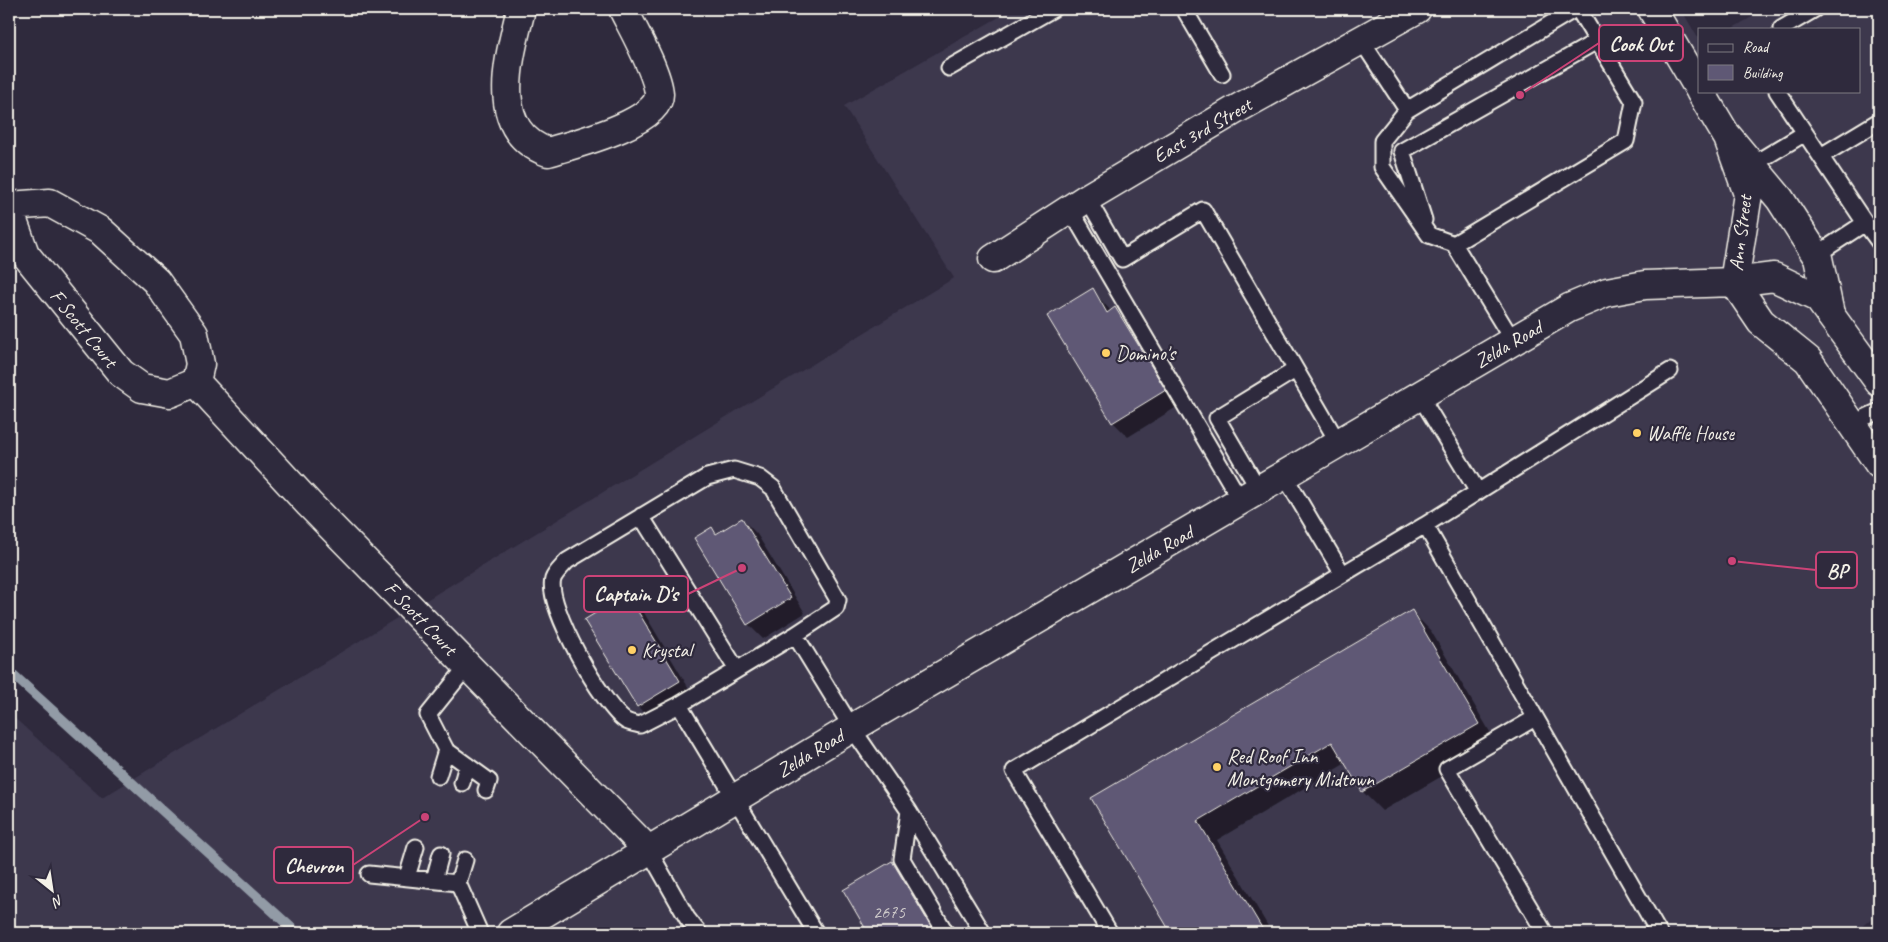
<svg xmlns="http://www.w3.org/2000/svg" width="1888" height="942" viewBox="0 0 1888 942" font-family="Caveat,sans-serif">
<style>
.built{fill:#3d384e}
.shadow{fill:#0007}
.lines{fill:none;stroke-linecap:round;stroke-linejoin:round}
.stream{stroke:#929ba6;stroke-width:10}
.building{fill:#5f5875;stroke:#f4f1e8}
.lane-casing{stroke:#f4f1e8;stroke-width:19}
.street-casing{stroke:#f4f1e8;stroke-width:31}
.secondary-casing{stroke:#f4f1e8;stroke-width:31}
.lane{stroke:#2f2a3d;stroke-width:15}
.street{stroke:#2f2a3d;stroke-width:28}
.secondary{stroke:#2f2a3d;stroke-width:28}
.poi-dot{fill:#ffd166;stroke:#2f2a3d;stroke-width:2}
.labels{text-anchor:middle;stroke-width:4.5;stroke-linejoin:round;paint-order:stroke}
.number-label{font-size:18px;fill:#cfcbcb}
.street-label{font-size:20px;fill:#f4f1e8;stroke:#2f2a3d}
.poi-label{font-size:20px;fill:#f4f1e8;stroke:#2f2a3d;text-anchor:start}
.leader{fill:none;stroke:#cc4377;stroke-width:2}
.callout-dot{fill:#cc4377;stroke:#2f2a3d;stroke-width:2}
.callout{fill:#2f2a3d;stroke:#cc4377;stroke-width:2}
.callout-label{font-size:21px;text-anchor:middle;font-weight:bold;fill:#f4f1e8}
</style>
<rect width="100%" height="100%" fill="#2f2a3d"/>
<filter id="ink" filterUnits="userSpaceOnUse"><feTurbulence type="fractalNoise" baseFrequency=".02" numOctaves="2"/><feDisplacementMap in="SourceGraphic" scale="10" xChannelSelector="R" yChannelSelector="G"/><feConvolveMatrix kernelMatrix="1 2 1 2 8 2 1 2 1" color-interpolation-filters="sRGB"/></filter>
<g filter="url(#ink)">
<!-- built -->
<path class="built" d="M1013,9H1681L1699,40V91H1859V29H1731L1766,9H1879V912L1854,933H9V713L102,798L954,278L844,106Z"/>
<!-- shadow -->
<path class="shadow" d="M1092,290L1111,311L1115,309L1130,324L1180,405L1128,437L1113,422Z
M742,519L757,534L805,613L763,639L748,624L711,529L717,534Z
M625,591L640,606L694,697L653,722L638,707L586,620L608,606Z
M1411,611L1431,631L1497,744L1382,811L1363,792L1346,763L1217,840L1272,933H1172L1093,799Z
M892,862L907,877L940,933H870L844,890Z"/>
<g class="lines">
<!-- stream -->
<path class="stream" d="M9,671L297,933"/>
</g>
<!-- building -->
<path class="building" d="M1093,288L1107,313L1115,307L1166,390L1112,423L1047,316Z
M742,518L791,598L747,625L694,538L712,527L716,534Z
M625,590L680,681L637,707L584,620L607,606L605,602Z
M1412,610L1479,724L1362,792L1332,742L1198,821L1265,933H1171L1091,798Z
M892,861L935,933H868L843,890Z"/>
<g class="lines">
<defs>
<path id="lane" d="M1184,9L1222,74
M1781,29L1815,9
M1361,40L1407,110
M949,68L1053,9
M1777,91L1865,223L1816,255
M1821,156L1879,121
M1752,165L1805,133
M1087,198L1122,259L1203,210L1339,444
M1070,209L1241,501
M1424,220L1402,151L1597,41
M1865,223L1879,242
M1454,244L1626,141L1634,102L1578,9
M1513,341L1454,244L1429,235L1382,167V141L1407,110L1575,9
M1420,396L1478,492
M1851,424L1879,411
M1284,475L1342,573
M1259,490L1217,418L1295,370
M641,516L737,670
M1425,525L1670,371
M468,665L428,715L446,750L489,781L486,790
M679,705L640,725C636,724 630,723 626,721C604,708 545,605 553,579C555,573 563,566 567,561L707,477L734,470L760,478L773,488L838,600L836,608L795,635
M1535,718L1447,769L1545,933
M438,776L446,750
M462,783L467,765
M909,811L902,859L946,933
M649,851L687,918L699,933
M369,874L458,883L465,860
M407,877L416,847
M434,880L441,854
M458,883L480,933
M816,933L679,705L795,635L852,728L909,811L983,933
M1110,933L1014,771L1425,525L1659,933"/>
<path id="street" d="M521,9C510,56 486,130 548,152C571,145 660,123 659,94C658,73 633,29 623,9
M1652,9L1699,89
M1700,91L1728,138L1748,194L1734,282
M1725,133L1780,199L1818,258L1830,314
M9,206L50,203L101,231L156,281L194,334L200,364L196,382
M9,210L25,254L121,373L142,388L170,393L196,382L309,504L649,851
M993,259L1087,198L1235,110L1417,9"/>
<path id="secondary" d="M1734,282L1761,322L1808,360L1879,464
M511,933L852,728L1569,308L1607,292L1645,285L1734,282L1774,277L1818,298L1879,382"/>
</defs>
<!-- lane casing -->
<use href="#lane" class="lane-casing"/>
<!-- street casing -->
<use href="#street" class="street-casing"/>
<!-- secondary casing -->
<use href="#secondary" class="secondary-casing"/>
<!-- lane -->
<use href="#lane" class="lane"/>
<!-- street -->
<use href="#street" class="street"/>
<!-- secondary -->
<use href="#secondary" class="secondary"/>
</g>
</g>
<!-- markers -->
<g class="poi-dot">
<circle cx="1106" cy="353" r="5"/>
<circle cx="1637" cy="433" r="5"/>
<circle cx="632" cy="650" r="5"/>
<circle cx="1217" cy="767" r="5"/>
</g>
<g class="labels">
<!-- number labels -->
<g class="number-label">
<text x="889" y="918">2675</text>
</g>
<!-- street labels -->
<g class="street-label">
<text transform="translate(1202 130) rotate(-30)" y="7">East 3rd Street</text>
<text transform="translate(1740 233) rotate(-83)" y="7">Ann Street</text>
<text transform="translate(84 328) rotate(51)" y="7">F Scott Court</text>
<text transform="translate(1508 344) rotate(-30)" y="7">Zelda Road</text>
<text transform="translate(1159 549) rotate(-30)" y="7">Zelda Road</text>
<text transform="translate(421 618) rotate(46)" y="7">F Scott Court</text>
<text transform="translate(810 753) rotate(-31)" y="7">Zelda Road</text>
</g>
<!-- poi labels -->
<g class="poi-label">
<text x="1116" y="360">Domino's</text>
<text x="1647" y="440">Waffle House</text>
<text x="642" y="657">Krystal</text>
<text x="1227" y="763">Red Roof Inn<tspan x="1227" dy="23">Montgomery Midtown</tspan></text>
</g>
</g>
<!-- callouts -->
<path class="leader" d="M1520 95L1599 43M1732 561L1816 570M742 568L688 594M425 817L353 865"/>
<g class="callout-dot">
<circle cx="1520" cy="95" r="5"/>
<circle cx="1732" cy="561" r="5"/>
<circle cx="742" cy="568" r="5"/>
<circle cx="425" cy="817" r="5"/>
</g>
<g class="callout">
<rect x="1599" y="25" width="84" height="36" rx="5"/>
<rect x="1816" y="552" width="41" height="36" rx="5"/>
<rect x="584" y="576" width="104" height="36" rx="5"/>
<rect x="274" y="847" width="79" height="36" rx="5"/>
</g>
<g class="callout-label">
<text x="1641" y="51">Cook Out</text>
<text x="1837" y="578">BP</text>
<text x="636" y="601">Captain D's</text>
<text x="314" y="873">Chevron</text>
</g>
<!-- margin -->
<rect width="1888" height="942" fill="none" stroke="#2f2a3d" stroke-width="30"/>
<rect x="15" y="15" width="1858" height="912" fill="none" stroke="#f4f1e8" stroke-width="2" filter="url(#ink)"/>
<!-- legend -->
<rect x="1698" y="28" width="162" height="65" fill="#2f2a3d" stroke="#7e7a81"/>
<rect x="1708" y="44" width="25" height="8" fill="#2f2a3d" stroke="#7e7a81"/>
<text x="1743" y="52" font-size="15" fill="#f4f1e8">Road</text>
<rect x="1708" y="65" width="25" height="15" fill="#5f5875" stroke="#7e7a81"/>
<text x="1743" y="78" font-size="15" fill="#f4f1e8">Building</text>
<!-- north arrow -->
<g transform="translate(52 890) rotate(150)" stroke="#2f2a3d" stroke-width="4" paint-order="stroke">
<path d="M0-4L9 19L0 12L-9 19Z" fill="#f4f1e8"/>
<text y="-8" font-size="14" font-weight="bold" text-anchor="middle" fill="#f4f1e8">N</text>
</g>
</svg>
